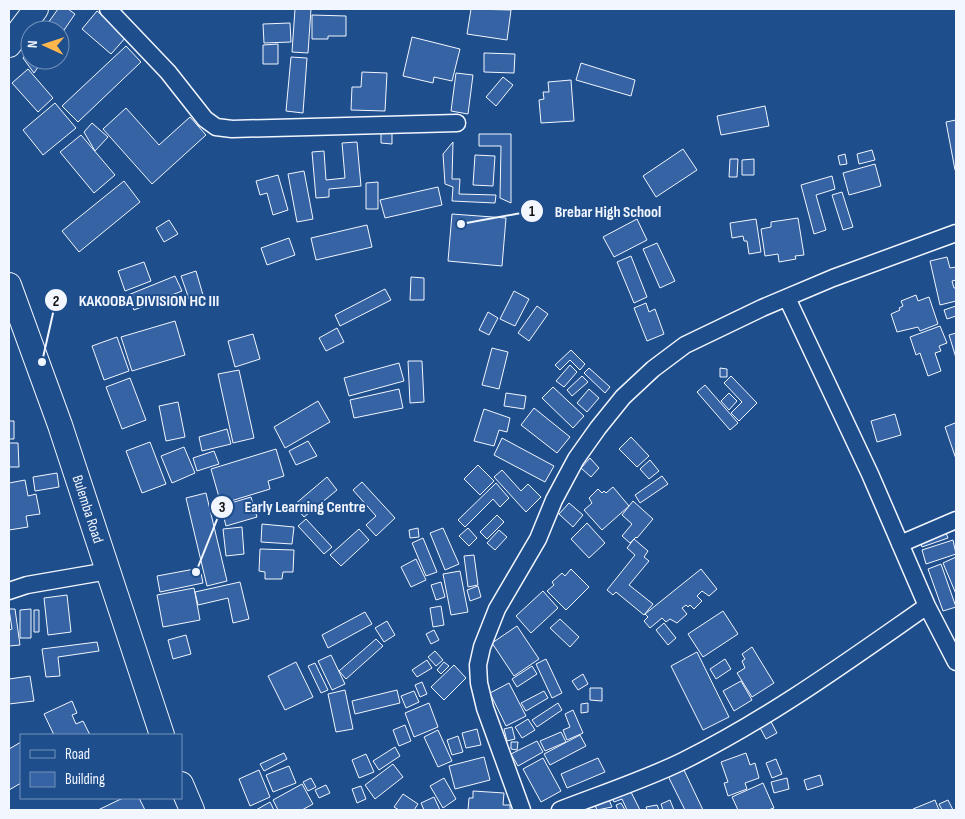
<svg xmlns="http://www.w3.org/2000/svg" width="965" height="819" viewBox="0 0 965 819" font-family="'Sofia Sans Condensed',sans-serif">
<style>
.building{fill:#3563a3;stroke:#f2f6ff}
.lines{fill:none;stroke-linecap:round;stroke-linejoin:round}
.street-casing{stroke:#f2f6ff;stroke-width:19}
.secondary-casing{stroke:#f2f6ff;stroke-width:26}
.street{stroke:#1f4e8c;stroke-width:16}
.secondary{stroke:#1f4e8c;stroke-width:24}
.labels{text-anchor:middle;stroke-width:4;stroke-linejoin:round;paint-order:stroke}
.street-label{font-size:15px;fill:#f2f6ff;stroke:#1f4e8c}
.leader{fill:none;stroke:#f2f6ff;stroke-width:2}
.callout-dot{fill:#f2f6ff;stroke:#1f4e8c;stroke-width:2}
.mark-label{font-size:15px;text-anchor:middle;font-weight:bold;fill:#111}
.callout-label{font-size:16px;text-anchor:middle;font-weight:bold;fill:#f2f6ff;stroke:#1f4e8c;stroke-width:4;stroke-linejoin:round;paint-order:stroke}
</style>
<rect width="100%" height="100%" fill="#1f4e8c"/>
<!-- building -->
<path class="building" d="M58,9H68L75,14L60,36V30H43Z
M295,9H311L308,53L292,52Z
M471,9L511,10L507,40L467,34Z
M97,11L127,36L111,54L82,29Z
M312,15L346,16V36H328V39H312Z
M290,23L291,42L264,43L263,24Z
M412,37L460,49L452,81L434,77L433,83L403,76Z
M278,44V64H263V45Z
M126,46L141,62L78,122L62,106Z
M30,48V60H43L34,73L23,58Z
M484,53L515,54L514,73L484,72Z
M291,57L307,58L303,113L286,111Z
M581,63L635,80L631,96L576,80Z
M28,69L53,98L38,112L12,83Z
M362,72L387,73L385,111L351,110L352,87H361Z
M456,73L473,75L468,114L451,111Z
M503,77L513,85L496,106L486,97Z
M571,80L574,121L541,123L539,100L544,99L543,92H549L548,82Z
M55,103L76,128L43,155L23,130Z
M765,106L769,126L721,135L717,116Z
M126,108L159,145L190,117L206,135L152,184L103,129Z
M956,120V170H955L946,122Z
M92,123L108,137L95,151L84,132Z
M381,131L392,132V144L381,143Z
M479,134H511V203L500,198L501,146H479Z
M81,135L115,175L94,193L60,152Z
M357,142L361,186L329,189V197L316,198L312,152L324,151L326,180L345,178L342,143Z
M453,142L452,179H460L459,194L496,195L495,203L452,201L453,187L445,184L443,154Z
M683,149L697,170L656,197L643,176Z
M872,150L875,160L859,164L857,154Z
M845,154L847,164L840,165L838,156Z
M475,155L495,156L493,186L473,185Z
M730,159H738L737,177H729Z
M754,159V175H742V160Z
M875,164L881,186L849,195L843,173Z
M304,171L313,219L297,222L288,174Z
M278,175L288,210L273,215L267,193L260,195L256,181Z
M832,176L835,189L816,195L826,230L814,234L801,185Z
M124,181L140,202L79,252L62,231Z
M378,182V209H366V183Z
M438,187L442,205L385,218L380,200Z
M842,192L853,227L843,230L832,195Z
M452,214L506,218L502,266L448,261Z
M798,218L804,255L795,256L796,259L779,262L778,254L765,256L761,229L771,227V222Z
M637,219L647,240L614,257L603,237Z
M756,219L761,252L749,254L747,241H744L743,236L732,238L730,223Z
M169,220L178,234L164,242L156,228Z
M367,225L372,247L316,260L311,238Z
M289,238L295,255L267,265L261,248Z
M657,243L675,281L660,288L643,249Z
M631,256L647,297L634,303L617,262Z
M947,257L950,268L956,267V280L952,281L954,288H956V301L940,305L930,261Z
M144,262L151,281L125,291L118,271Z
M196,271L203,295L189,299L181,276Z
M175,276L182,291L134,310L128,295Z
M411,277L424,278V300H410Z
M385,289L391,300L340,326L335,315Z
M514,291L529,299L515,326L500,319Z
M916,295L918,301L929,297L938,324L920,331L918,327L897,332L891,314L900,310L899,308L903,306L901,301Z
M646,303L649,312L655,309L664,334L647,341L634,308Z
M537,306L548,314L529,341L518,333Z
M956,306V316L947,319L944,310Z
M488,312L498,318L489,335L479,330Z
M175,321L185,355L132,371L121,337Z
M940,326L947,343L939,346L941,351L935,353L941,371L928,376L920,353L916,355L910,337Z
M337,328L344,342L326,351L319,338Z
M956,333V358L949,335Z
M253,334L260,359L235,367L228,341Z
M117,337L129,371L104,380L92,346Z
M492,348L508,352L499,389L482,385Z
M571,350L585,364L580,370L570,360L560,370L555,365Z
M408,361H422L424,402L410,403Z
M399,363L404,381L349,396L344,378Z
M570,365L577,372L564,387L556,381Z
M589,368L610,387L605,393L584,373Z
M720,368L727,369V377H720Z
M239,370L254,438L233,443L218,374Z
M582,376L588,382L572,396L567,390Z
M731,376L757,403L739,421L731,413L742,402L724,383Z
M130,378L146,420L122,429L106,387Z
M705,385L738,423L730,430L697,392Z
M553,387L584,416L573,428L542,398Z
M399,389L403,408L354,418L350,400Z
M589,389L599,398L587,412L577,403Z
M506,393L526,396L524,409L504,406Z
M729,393L737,401L729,410L721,401Z
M318,401L330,422L285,448L274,427Z
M178,402L185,437L166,441L159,406Z
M534,408L570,437L557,453L521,425Z
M484,409L510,418L507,432L499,430L494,446L474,441Z
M895,414L901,435L877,442L871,421Z
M9,421H14V439H9Z
M955,423L956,426V459L945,427Z
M227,429L231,444L202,451L199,437Z
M631,437L649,456L637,467L619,449Z
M502,438L554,466L545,482L494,455Z
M308,441L317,456L296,465L289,451Z
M150,442L166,484L142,493L126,451Z
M9,443H18L19,467H9Z
M184,447L195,473L172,483L161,456Z
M276,449L284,476L268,481L270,489L221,504L211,469Z
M214,451L219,464L197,471L193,458Z
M590,458L599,468L591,477L581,468Z
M650,460L659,471L649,479L640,469Z
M478,465L494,481L480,495L464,479Z
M502,470L521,491L528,484L541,497L526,512L494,477Z
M57,473L59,487L35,491L33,477Z
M662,476L668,484L640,503L635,495Z
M327,477L337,490L304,517L294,505Z
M25,480L28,496L36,494L40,514L26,516L28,527L9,530V483Z
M362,482L395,518L376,536L366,525L376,516L353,490Z
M496,483L509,498L500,507L493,499L465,527L458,520Z
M613,487L629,506L602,530L584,510L592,503L589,498L598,489L602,493L604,491L606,493Z
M206,493L227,581L207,586L186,498Z
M251,497L257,517L226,526L221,506Z
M633,501L653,519L637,538L636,537L630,543L622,536L632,524L622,515Z
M569,503L583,515L573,527L559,514Z
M497,515L504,522L487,539L480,532Z
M306,519L332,547L324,554L298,526Z
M587,523L605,543L589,558L571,539Z
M262,524L294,527L292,544L261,542Z
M242,527L244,554L226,556L223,529Z
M418,528L419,537L410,538L409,530Z
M443,528L459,564L445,570L430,533Z
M468,528L477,538L469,546L459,536Z
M359,529L369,540L341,566L330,555Z
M499,530L507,537L495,550L487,543Z
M945,530L948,538L922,547L919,538Z
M423,538L437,572L426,576L412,543Z
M634,539L648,551L644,557L649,561L629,585L653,604L644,615L616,592L613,595L607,590L635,555L627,548Z
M953,540L956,554L926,564L922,550Z
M260,549L294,550L293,572H283L282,579H265V572L259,571Z
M474,555L478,585L468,587L464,556Z
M956,557V594L943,563Z
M416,559L426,580L411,587L401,567Z
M941,564L956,607L943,611L928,569Z
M200,568L203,583L160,592L157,576Z
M571,569L589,587L566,610L547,591L554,585L552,582L562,573L565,576Z
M701,569L717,589L709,596L702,591L697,596L702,601L694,609L690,605L688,607L686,605L682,608L687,614L677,623L670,619L666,622L662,618L650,628L644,621L648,617L645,614Z
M460,571L468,612L451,615L443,574Z
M240,582L249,619L233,623L228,598L198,605L195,592Z
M441,582L445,597L436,600L431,585Z
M478,586L481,597L470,601L467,590Z
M194,588L200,620L163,627L157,595Z
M543,591L558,608L531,633L516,616Z
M67,595L71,632L48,635L44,598Z
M441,606L444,625L433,627L430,608Z
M9,609H15L20,645L9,646V630L12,629Z
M31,609V638H20V610Z
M34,610H39V632H34Z
M723,611L738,634L703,657L688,634Z
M365,612L372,624L328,648L322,635Z
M560,619L579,637L570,647L550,628Z
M387,621L395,635L384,642L375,628Z
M664,623L676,638L668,645L656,630Z
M517,626L539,659L514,676L492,643Z
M434,630L439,640L431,644L426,634Z
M186,635L191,654L173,659L168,640Z
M376,639L383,646L346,679L339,671Z
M97,642L99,651L58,657L60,676L46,677L42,649Z
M752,647L774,683L752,697L737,673L745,668L742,661L745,659L742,654Z
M435,651L443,660L436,666L428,657Z
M697,652L729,717L703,730L671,666Z
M331,655L345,684L332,690L318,661Z
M546,659L562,693L552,698L536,664Z
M725,659L731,669L716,679L710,669Z
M427,660L432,668L417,677L412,670Z
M296,662L313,697L285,710L268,676Z
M444,662L449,666L441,674L437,670Z
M315,663L328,690L321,693L308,666Z
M454,665L466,678L444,700L431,687Z
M532,666L537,674L517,687L512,679Z
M583,674L588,684L578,690L572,681Z
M30,676L34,701L9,704V679Z
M741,681L752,700L734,711L723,691Z
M422,682L427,694L420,697L415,685Z
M509,683L526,716L506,726L490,693Z
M590,688H602V701L590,700Z
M345,690L353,729L336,732L328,694Z
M397,690L400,703L355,714L352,701Z
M414,691L419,702L406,708L401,696Z
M544,691L548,698L526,711L521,703Z
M72,701L77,713L72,715L76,724L83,721L90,735H54L44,714Z
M429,703L438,727L414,737L405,713Z
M558,703L562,710L537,727L532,720Z
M588,703V712L581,713V704Z
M573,710L583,733L567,740L563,730L570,727L565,714Z
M769,718L777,733L766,739L758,724Z
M528,719L535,730L522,738L515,727Z
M405,725L411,741L399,746L393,730Z
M512,727L515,739L507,741L504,729Z
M477,729L481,745L466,748L462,733Z
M438,730L452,761L438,767L424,737Z
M561,732L566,742L545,751L540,741Z
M580,735L586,746L550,765L544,754Z
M458,736L463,752L452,755L447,740Z
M537,741L543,752L518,766L511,754Z
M21,742V783L9,790V749Z
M511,742H518L517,750L511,749Z
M395,747L400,756L379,770L373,761Z
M284,753L287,759L264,771L260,764Z
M746,753L750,765L755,763L759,778L745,783L747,789L728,796L724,783L728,782L721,762Z
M366,754L374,772L359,778L352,760Z
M484,757L490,780L455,789L449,766Z
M543,758L561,791L541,802L523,769Z
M598,758L605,772L567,788L561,774Z
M776,759L782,774L772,778L766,763Z
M393,764L403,777L375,799L365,785Z
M289,766L296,783L273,792L266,775Z
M683,768L703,810H685L668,776Z
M259,770L270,797L250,806L239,779Z
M820,775L823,785L807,790L804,780Z
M311,778L316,787L308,791L303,782Z
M444,778L456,799L443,808L430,786Z
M787,778L789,789L774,793L771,782Z
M763,783L774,808L768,810H738L732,797Z
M302,784L313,804L302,810H278L273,800Z
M326,785L330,793L319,798L315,790Z
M361,786L366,799L357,803L352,789Z
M628,786L640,810H627L622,799L614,802L611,795Z
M473,791L504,793L503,805H510V810H468L469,798H473Z
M403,794L418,804L414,810H399L394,807Z
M434,797L440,810H424L421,803Z
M608,797L612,807L597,810L594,803Z
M123,798H139L145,810H98Z
M670,800L674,810H663L661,804Z
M935,800L939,810H913V809Z
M948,800L953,810H942L939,804Z
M270,802L274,810H256Z
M621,803L625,810H618L616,805Z
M657,805L659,810H647L646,807Z"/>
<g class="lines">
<defs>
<path id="street" d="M108,9L168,72L205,119L216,127L232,129L457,123
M787,298L870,474L927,606L956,662
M900,544L956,520
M9,591L27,585L108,571
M522,810L485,708L479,683L478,665L482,647L497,609L538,539L554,500L576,459L598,428L623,397L653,369L685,345L762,308L833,278L956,233
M560,810C601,794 644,780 683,761C770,718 848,661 927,606"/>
<path id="secondary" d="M9,45L36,9
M9,285L60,425L162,735
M181,784L192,810"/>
</defs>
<!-- street casing -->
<use href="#street" class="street-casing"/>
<!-- secondary casing -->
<use href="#secondary" class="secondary-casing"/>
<!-- street -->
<use href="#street" class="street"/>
<!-- secondary -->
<use href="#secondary" class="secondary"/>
</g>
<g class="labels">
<!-- street labels -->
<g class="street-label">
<text transform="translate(88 509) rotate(72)" y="5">Bulemba Road</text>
</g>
</g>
<!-- callouts -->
<path class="leader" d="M461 224L532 211M42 362L56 300M196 572L222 507"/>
<g class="callout-dot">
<circle cx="461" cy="224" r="5"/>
<circle cx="42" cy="362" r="5"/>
<circle cx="196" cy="572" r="5"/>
<circle cx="532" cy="211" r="12"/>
<circle cx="56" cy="300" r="12"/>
<circle cx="222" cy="507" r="12"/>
</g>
<g class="mark-label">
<text x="532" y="216">1</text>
<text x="56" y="306">2</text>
<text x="222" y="512">3</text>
</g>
<g class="callout-label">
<text x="608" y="217">Brebar High School</text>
<text x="149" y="306">KAKOOBA DIVISION HC III</text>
<text x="305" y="512">Early Learning Centre</text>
</g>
<!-- border -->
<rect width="965" height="819" fill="none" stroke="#f2f6ff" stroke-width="20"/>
<!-- legend -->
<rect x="20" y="734" width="162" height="65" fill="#1f4e8c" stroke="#7391ba"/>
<rect x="30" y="750" width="25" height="8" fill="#1f4e8c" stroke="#7391ba"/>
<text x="65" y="759" font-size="15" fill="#f2f6ff">Road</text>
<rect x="30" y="772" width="25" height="15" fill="#3563a3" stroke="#7391ba"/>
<text x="65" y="784" font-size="15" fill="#f2f6ff">Building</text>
<!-- north arrow -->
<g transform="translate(45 45) rotate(273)"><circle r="24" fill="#1f4e8c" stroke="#7391ba"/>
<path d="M0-4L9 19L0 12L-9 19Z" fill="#ffb74d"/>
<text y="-8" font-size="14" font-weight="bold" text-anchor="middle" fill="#f2f6ff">N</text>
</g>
</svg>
